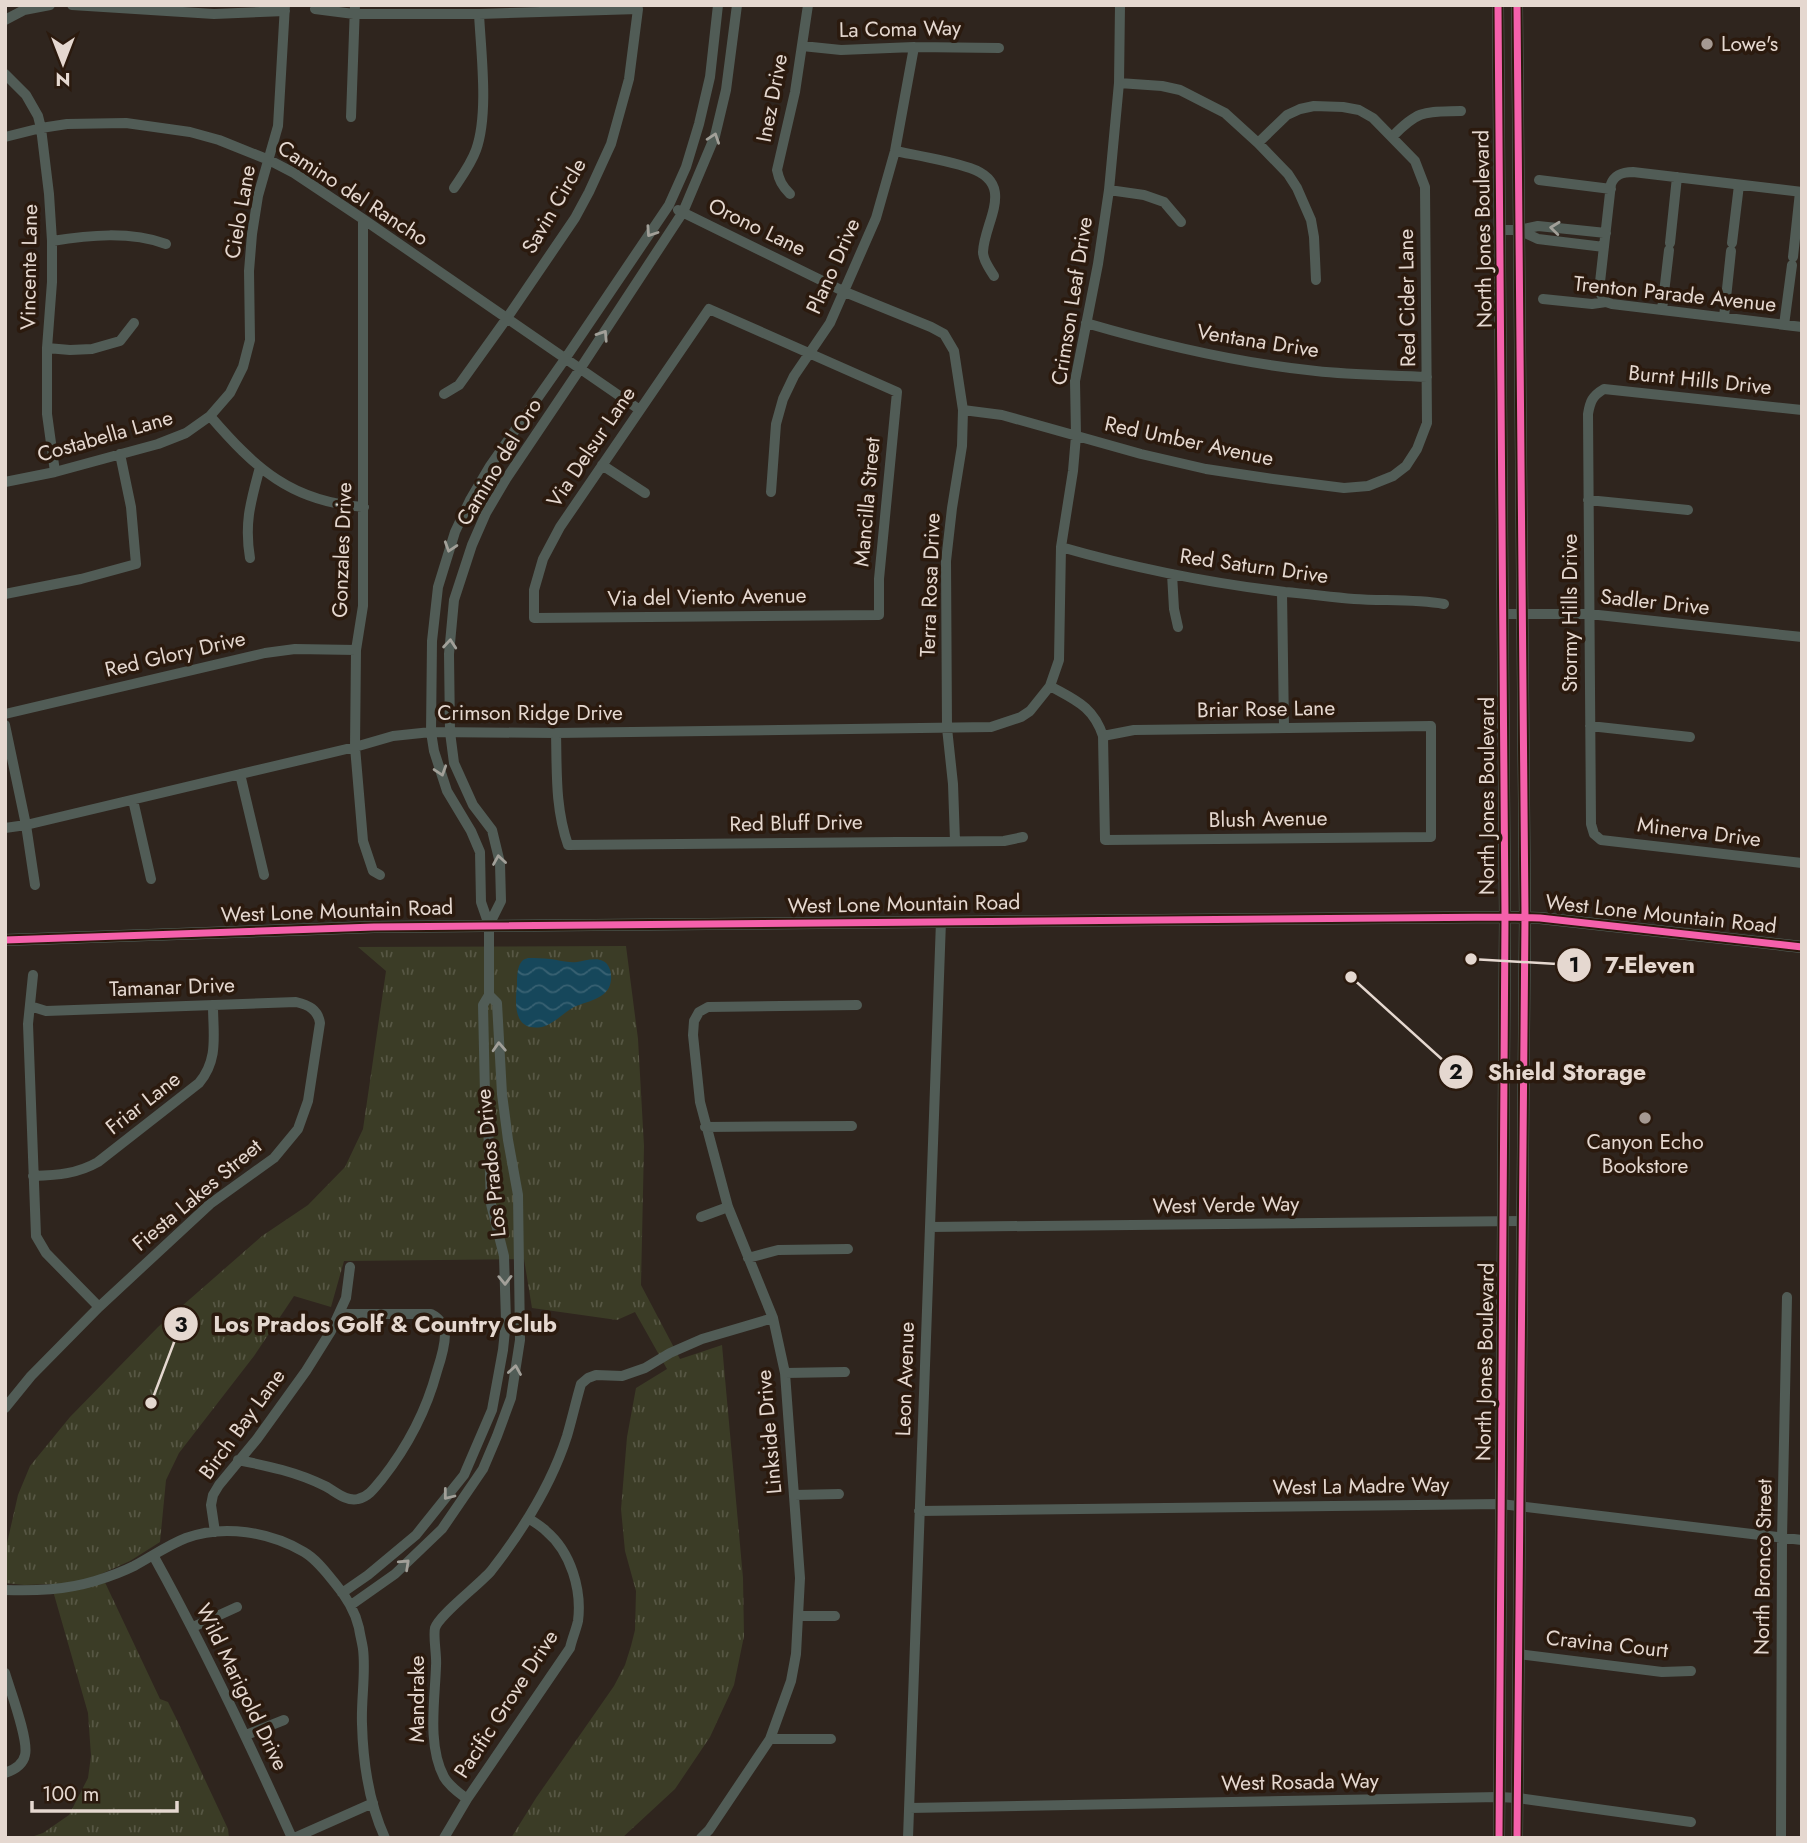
<svg xmlns="http://www.w3.org/2000/svg" width="1807" height="1843" viewBox="0 0 1807 1843" font-family="Jost,sans-serif">
<style>
.grass{fill:url(#grass-tufts)}
.water{fill:url(#water-waves)}
.lines{fill:none;stroke-linecap:round;stroke-linejoin:round}
.minor{stroke:#515c56;stroke-width:10}
.major{stroke:#546760;stroke-width:12}
.cycleway-casing{stroke:#2b1a0e;stroke-width:11}
.cycleway{stroke:#f560ab;stroke-width:7}
.oneway{stroke:#a2a099}
.poi-dot{fill:#a59992;stroke:#2b1a0e;stroke-width:2.5}
.labels{text-anchor:middle;stroke-width:7;stroke-linejoin:round;paint-order:stroke}
.street-label{font-size:21px;fill:#e5d8d0;stroke:#2b1a0e}
.poi-label{font-size:21px;fill:#e5d8d0;stroke:#2b1a0e;text-anchor:start}
.leader{fill:none;stroke:#e5d8d0;stroke-width:2.5}
.callout-dot{fill:#e5d8d0;stroke:#2b1a0e;stroke-width:2.5}
.mark-label{font-size:21px;text-anchor:middle;font-weight:bold;fill:#111}
.callout-label{font-size:23px;text-anchor:middle;font-weight:bold;fill:#e5d8d0;stroke:#2b1a0e;stroke-width:7;stroke-linejoin:round;paint-order:stroke}
</style>
<defs>
<pattern id="grass-tufts" width="24" height="20" patternUnits="userSpaceOnUse" patternTransform="scale(1.75)"><rect width="24" height="20" fill="#3b3c26"/><path d="M3 7l-1-3M5 7V3M7 7l1-3M15 17l-1-3M17 17v-4M19 17l1-3" fill="none" stroke="#575744"/></pattern>
<pattern id="water-waves" width="16" height="10" patternUnits="userSpaceOnUse" patternTransform="scale(1.75)"><rect width="16" height="10" fill="#16475b"/><path d="M0 5q4-4 8 0t8 0" fill="none" stroke="#386172"/></pattern>
</defs>
<rect width="100%" height="100%" fill="#2f251e"/>
<!-- grass -->
<path class="grass" d="M626,946L638,1039L644,1146L641,1285L680,1359L722,1345L743,1578L744,1636L734,1685L710,1737L675,1789L622,1838H511L536,1798L614,1686L625,1665L631,1646L635,1630L636,1591L625,1551L621,1509L627,1437L636,1388L667,1369L635,1312L617,1320L532,1308L524,1259L344,1261L331,1307L294,1296L254,1356L179,1453L166,1480L160,1542L130,1561L101,1574L160,1699L168,1702L176,1718L228,1829L229,1838H28L43,1833L69,1815L88,1778L91,1756L88,1713L51,1584L24,1585L5,1583V1552L18,1495L30,1466L70,1417L158,1327L262,1236L308,1205L345,1167L363,1129L386,971L358,947Z"/>
<!-- water -->
<path class="water" d="M528,958C535,958 543,958 550,959C559,960 567,963 577,962C584,961 596,957 603,961C608,963 611,970 611,975C613,998 590,1000 574,1007C564,1012 554,1024 542,1027C513,1032 515,1004 517,985C517,978 517,970 520,964C523,959 523,960 528,958Z"/>
<g class="lines">
<!-- minor -->
<path class="minor" d="M72,5L214,14L285,11
M315,9L354,14H479L638,9L629,79L611,144L589,192L575,218L507,318L459,385L444,394
M5,20L24,10L50,5
M802,46L841,50L914,47L999,48
M5,74L26,95L38,116L41,128L49,194L52,241V282L47,348V414L55,472
M1119,83L1162,86L1180,90L1225,113L1258,143L1288,174L1297,188L1311,220L1314,237L1316,280
M351,117L355,5
M1393,136C1419,109 1425,112 1461,111
M5,137L41,128L67,124L126,123L190,132L219,140L269,160L294,173L363,219L640,410
M895,151C920,156 946,160 970,168C1017,184 984,222 983,252C983,261 990,269 994,276
M1539,180L1611,189
M454,188C462,176 471,164 476,150C489,114 481,53 479,14
M1109,190L1144,195L1164,202L1181,222
M790,194C782,186 779,180 777,170L795,92L808,5
M678,210L845,292L931,327L944,334L954,351L963,410L962,446L952,508L946,561L947,728L953,784L955,841
M363,219V606L356,650L355,747L363,841L373,871L380,875
M1500,230H1519L1538,226L1606,233
M1519,230L1538,239L1604,247
M52,241C89,235 130,231 166,244
M1670,243L1677,177
M1732,243L1739,185
M1793,257L1800,192
M1543,299L1592,304L1606,302L1612,304L1802,327
M1606,302L1599,291L1611,184C1615,174 1623,172 1633,172L1802,192
M709,309L897,392L879,579V615L534,618V590L543,559L560,527Z
M1662,310L1669,250
M1724,317L1731,251
M1086,323C1161,345 1238,363 1316,371C1352,375 1390,375 1427,377
M1784,325L1792,265
M47,348L70,350L92,349L120,341L134,323
M963,410L1002,415L1141,454L1206,469L1273,479L1344,488L1368,486L1393,476L1406,466L1417,449L1427,423L1425,187L1415,161L1373,118L1359,110L1343,107L1314,106L1300,109L1287,115L1258,143
M1802,410L1604,389C1592,396 1590,402 1588,414L1591,824L1594,834L1601,840L1802,863
M210,416C255,468 291,502 364,507
M602,465L645,493
M5,482L55,472L158,444L186,433L210,416L230,393L243,367L250,340L249,271L252,234L258,196L278,126L285,5
M771,492L776,424L783,399L794,376L830,323L876,218L895,151L914,47
M1588,500L1688,510
M1061,547C1134,568 1209,583 1285,592C1308,594 1331,597 1354,599C1384,601 1414,599 1444,604
M250,558C244,522 251,501 260,467
M1172,574L1174,609L1178,627
M1282,592L1284,728
M5,594L81,579L136,564L131,507L120,454
M1504,614H1589L1802,637
M1050,686C1075,700 1093,706 1103,736L1105,840L1431,837V726L1134,730L1103,736
M5,714L265,653L295,649L356,650
M5,725L26,825L35,885
M1590,726L1690,737
M556,733C557,772 555,807 568,845L1004,841L1023,837
M240,774L264,875
M133,800L151,879
M5,828L26,825L355,747L393,736L431,732L556,733L991,727L1021,717L1030,711L1050,686L1059,660L1061,547L1073,471L1076,436L1075,381L1098,264L1109,190L1119,83L1120,5
M489,925L501,901L500,863L492,830L473,805L454,763L450,732L449,654L454,600L472,545L486,513L506,479L580,369L683,212L715,136L726,90L737,5
M33,975L28,1024L36,1236L46,1253L99,1307
M705,1127L852,1126
M33,1176C58,1175 77,1174 98,1162L199,1083C219,1059 213,1035 213,1005
M701,1217L728,1207
M930,1227L1522,1221
M748,1258L778,1250L848,1249
M785,1373L845,1372
M5,1408L31,1376L99,1307L210,1204L274,1158L298,1129L308,1101L320,1023C318,1010 309,1005 296,1002L46,1011L30,1006
M238,1460C268,1466 297,1472 325,1486C335,1491 346,1502 358,1499C369,1497 376,1486 382,1479C408,1446 426,1412 437,1371C441,1359 445,1346 445,1334C444,1324 439,1318 431,1314H339
M794,1495L839,1494
M919,1511L1501,1504L1802,1540
M215,1532L211,1505L213,1495L219,1485L257,1439L306,1371L331,1331L346,1298L350,1267
M153,1555C204,1647 249,1742 292,1838
M5,1590C36,1591 65,1590 95,1581C108,1577 122,1572 134,1566C151,1557 168,1545 186,1538C224,1524 270,1532 304,1552C316,1559 325,1571 334,1582C346,1596 355,1610 359,1628C360,1635 362,1642 363,1649C366,1673 361,1699 362,1724C363,1762 369,1803 385,1838
M342,1593L368,1575L416,1535L464,1475L492,1410L503,1350L506,1321L504,1256L491,1204L489,1144L485,1095L483,1005L489,995V925L481,902L480,852L471,831L447,791L434,751L431,732L432,641L438,587L455,532L470,500L490,466L565,359L669,205L686,167L699,124L710,77L718,5
M351,1605L395,1574L442,1529L483,1469L497,1436L511,1398L520,1340L518,1195L508,1140L502,1094L497,1003L489,995
M799,1616H835
M193,1627L237,1607
M1518,1654L1662,1672L1691,1671
M5,1673C10,1690 29,1740 25,1755C23,1765 14,1770 5,1773
M246,1735L284,1720
M770,1739H831
M467,1799C459,1793 449,1786 444,1777C427,1745 435,1700 436,1666C437,1656 433,1637 435,1628C439,1615 480,1584 491,1571C523,1530 551,1486 567,1436C572,1419 576,1401 581,1384L588,1378L596,1375L622,1376L645,1368L670,1353L702,1339L773,1318
M909,1808L1499,1797L1518,1798L1691,1822
M294,1838L373,1803
M444,1838L467,1799L570,1648C572,1639 576,1630 578,1621C582,1590 571,1552 546,1531C541,1526 534,1522 528,1518
M701,1838L709,1830L770,1739L791,1681L796,1654L800,1578L785,1373L773,1318L728,1207L700,1102L693,1035L694,1021L699,1012L708,1007L857,1005
M908,1838L941,921
M1781,1838L1782,1538L1787,1297"/>
<!-- major -->
<path class="major" d="M1498,5L1505,917L1499,1838
M1517,5L1525,917L1517,1838
M5,940L374,927L1505,917L1540,918L1802,947"/>
<defs>
<path id="cycleway" d="M1498,5L1505,917L1499,1838
M1517,5L1525,917L1517,1838
M5,940L374,927L1505,917L1540,918L1802,947"/>
</defs>
<!-- cycleway casing -->
<use href="#cycleway" class="cycleway-casing"/>
<!-- cycleway -->
<use href="#cycleway" class="cycleway"/>
</g>
<!-- one-way arrows -->
<defs><path id="oneway-chevron" d="M-2-3.5L2.5 0L-2 3.5" fill="none" stroke-width="1.6" stroke-linecap="round" stroke-linejoin="round" transform="scale(1.75)"/></defs>
<g class="oneway">
<use href="#oneway-chevron" transform="translate(714 138) rotate(-71)"/>
<use href="#oneway-chevron" transform="translate(1555 228) rotate(-174)"/>
<use href="#oneway-chevron" transform="translate(651 232) rotate(124)"/>
<use href="#oneway-chevron" transform="translate(603 335) rotate(-57)"/>
<use href="#oneway-chevron" transform="translate(450 547) rotate(108)"/>
<use href="#oneway-chevron" transform="translate(450 644) rotate(-85)"/>
<use href="#oneway-chevron" transform="translate(441 771) rotate(72)"/>
<use href="#oneway-chevron" transform="translate(499 860) rotate(-99)"/>
<use href="#oneway-chevron" transform="translate(499 1047) rotate(-93)"/>
<use href="#oneway-chevron" transform="translate(505 1280) rotate(89)"/>
<use href="#oneway-chevron" transform="translate(515 1370) rotate(-81)"/>
<use href="#oneway-chevron" transform="translate(448 1495) rotate(128)"/>
<use href="#oneway-chevron" transform="translate(405 1564) rotate(-43)"/>
</g>
<!-- markers -->
<g class="poi-dot">
<circle cx="1707" cy="44" r="7"/>
<circle cx="1645" cy="1118" r="7"/>
</g>
<g class="labels">
<!-- street labels -->
<g class="street-label">
<text transform="translate(900 29) rotate(-1)" y="7">La Coma Way</text>
<text transform="translate(772 98) rotate(-79)" y="7">Inez Drive</text>
<text transform="translate(353 193) rotate(33)" y="7">Camino del Rancho</text>
<text transform="translate(554 206) rotate(-60)" y="7">Savin Circle</text>
<text transform="translate(240 212) rotate(-80)" y="7">Cielo Lane</text>
<text transform="translate(757 227) rotate(26)" y="7">Orono Lane</text>
<text transform="translate(1483 229) rotate(-91)" y="7">North Jones Boulevard</text>
<text transform="translate(833 266) rotate(-66)" y="7">Plano Drive</text>
<text transform="translate(29 267) rotate(-89)" y="7">Vincente Lane</text>
<text transform="translate(1675 294) rotate(6)" y="7">Trenton Parade Avenue</text>
<text transform="translate(1407 298) rotate(-91)" y="7">Red Cider Lane</text>
<text transform="translate(1072 301) rotate(-81)" y="7">Crimson Leaf Drive</text>
<text transform="translate(1258 341) rotate(9)" y="7">Ventana Drive</text>
<text transform="translate(1700 380) rotate(6)" y="7">Burnt Hills Drive</text>
<text transform="translate(105 436) rotate(-16)" y="7">Costabella Lane</text>
<text transform="translate(1189 441) rotate(12)" y="7">Red Umber Avenue</text>
<text transform="translate(591 447) rotate(-56)" y="7">Via Delsur Lane</text>
<text transform="translate(499 462) rotate(-59)" y="7">Camino del Oro</text>
<text transform="translate(867 502) rotate(-85)" y="7">Mancilla Street</text>
<text transform="translate(342 550) rotate(-88)" y="7">Gonzales Drive</text>
<text transform="translate(1254 566) rotate(8)" y="7">Red Saturn Drive</text>
<text transform="translate(930 585) rotate(-88)" y="7">Terra Rosa Drive</text>
<text transform="translate(707 597) rotate(-1)" y="7">Via del Viento Avenue</text>
<text transform="translate(1655 602) rotate(6)" y="7">Sadler Drive</text>
<text transform="translate(1570 613) rotate(-90)" y="7">Stormy Hills Drive</text>
<text transform="translate(175 654) rotate(-13)" y="7">Red Glory Drive</text>
<text transform="translate(1266 709) rotate(-1)" y="7">Briar Rose Lane</text>
<text x="530" y="720">Crimson Ridge Drive</text>
<text transform="translate(1487 796) rotate(-90)" y="7">North Jones Boulevard</text>
<text transform="translate(1268 819) rotate(-1)" y="7">Blush Avenue</text>
<text transform="translate(796 823) rotate(-1)" y="7">Red Bluff Drive</text>
<text transform="translate(1699 832) rotate(7)" y="7">Minerva Drive</text>
<text transform="translate(904 904) rotate(-1)" y="7">West Lone Mountain Road</text>
<text transform="translate(337 911) rotate(-2)" y="7">West Lone Mountain Road</text>
<text transform="translate(1661 914) rotate(6)" y="7">West Lone Mountain Road</text>
<text transform="translate(172 987) rotate(-2)" y="7">Tamanar Drive</text>
<text transform="translate(143 1103) rotate(-38)" y="7">Friar Lane</text>
<text transform="translate(491 1163) rotate(-96)" y="7">Los Prados Drive</text>
<text transform="translate(197 1195) rotate(-40)" y="7">Fiesta Lakes Street</text>
<text transform="translate(1226 1205) rotate(-1)" y="7">West Verde Way</text>
<text transform="translate(1485 1362) rotate(-89)" y="7">North Jones Boulevard</text>
<text transform="translate(905 1379) rotate(-88)" y="7">Leon Avenue</text>
<text transform="translate(242 1424) rotate(-54)" y="7">Birch Bay Lane</text>
<text transform="translate(769 1432) rotate(-95)" y="7">Linkside Drive</text>
<text transform="translate(1361 1486) rotate(-1)" y="7">West La Madre Way</text>
<text transform="translate(1763 1567) rotate(-89)" y="7">North Bronco Street</text>
<text transform="translate(1607 1644) rotate(6)" y="7">Cravina Court</text>
<text transform="translate(242 1687) rotate(64)" y="7">Wild Marigold Drive</text>
<text transform="translate(417 1699) rotate(-90)" y="7">Mandrake</text>
<text transform="translate(506 1704) rotate(-57)" y="7">Pacific Grove Drive</text>
<text transform="translate(1300 1782) rotate(-1)" y="7">West Rosada Way</text>
</g>
<!-- poi labels -->
<g class="poi-label">
<text x="1721" y="51">Lowe's</text>
<text x="1645" y="1149" text-anchor="middle">Canyon Echo<tspan x="1645" dy="24">Bookstore</tspan></text>
</g>
</g>
<!-- callouts -->
<path class="leader" d="M1471 959L1574 965M1351 977L1456 1072M151 1403L181 1324"/>
<g class="callout-dot">
<circle cx="1471" cy="959" r="7"/>
<circle cx="1351" cy="977" r="7"/>
<circle cx="151" cy="1403" r="7"/>
<circle cx="1574" cy="965" r="18"/>
<circle cx="1456" cy="1072" r="18"/>
<circle cx="181" cy="1324" r="18"/>
</g>
<g class="mark-label">
<text x="1574" y="972">1</text>
<text x="1456" y="1079">2</text>
<text x="181" y="1332">3</text>
</g>
<g class="callout-label">
<text x="1650" y="973">7-Eleven</text>
<text x="1567" y="1080">Shield Storage</text>
<text x="385" y="1332">Los Prados Golf &amp; Country Club</text>
</g>
<!-- border -->
<rect width="1807" height="1843" fill="none" stroke="#e5d8d0" stroke-width="14"/>
<!-- north arrow -->
<g transform="translate(63 63) rotate(180)" stroke="#2b1a0e" stroke-width="5" paint-order="stroke">
<path d="M0-5L12 26L0 18L-12 26Z" fill="#e5d8d0"/>
<text y="-10" font-size="19" font-weight="bold" text-anchor="middle" fill="#e5d8d0">N</text>
</g>
<!-- scale -->
<path d="M32 1801v10h145v-10" fill="none" stroke="#e5d8d0" stroke-width="3.5"/>
<text x="42" y="1801" font-size="21" fill="#e5d8d0" stroke="#2b1a0e" stroke-width="5" paint-order="stroke">100 m</text>
</svg>
